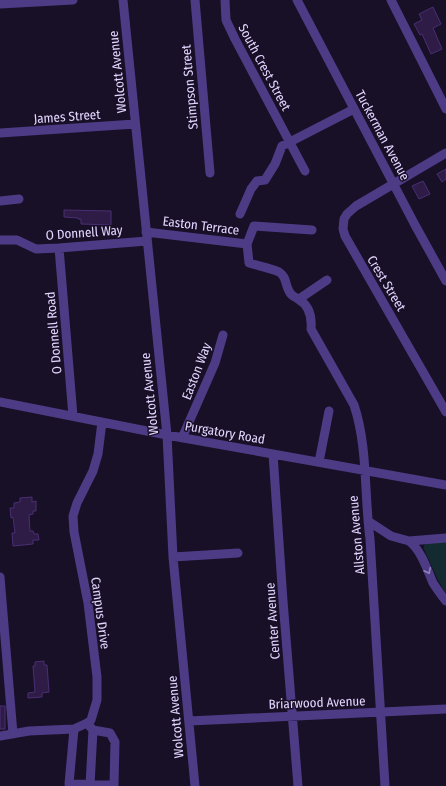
<svg xmlns="http://www.w3.org/2000/svg" width="446" height="786" viewBox="0 0 446 786" font-family="'Fira Sans Condensed',sans-serif">
<style>
.green{fill:#132b30}
.building{fill:#2e1c47;stroke:#4a2e73}
.lines{fill:none;stroke-linecap:round;stroke-linejoin:round}
.minor{stroke:#4e3b85;stroke-width:9}
.oneway{stroke:#9181bc}
.labels{text-anchor:middle;stroke-width:3;stroke-linejoin:round;paint-order:stroke}
.street-label{font-size:13px;fill:#e3d6ff;stroke:#181027}
</style>
<rect width="100%" height="100%" fill="#181027"/>
<!-- green -->
<path class="green" d="M446,542V593L438,580L424,549V545L428,543Z"/>
<!-- building -->
<path class="building" d="M433,7L441,24L433,28L442,49L431,54L422,34L420,35L414,24L422,20L419,14Z
M446,169V179L442,182L437,174Z
M423,181L430,194L419,199L412,186Z
M64,210L111,211V225L81,224V219H78V218L64,217Z
M32,497V502L36,501V511H33V514L29,515L30,531H33L34,534H38L39,540H33V544L13,546L12,533H15L13,517L11,518L10,508H14V503L20,502V498Z
M44,661V665H47L49,692L42,693V697L28,698V693L35,692L33,666H35V662Z
M0,706H5V729H0Z"/>
<g class="lines">
<!-- minor -->
<path class="minor" d="M123,0L167,435L173,557L195,786
M195,0L210,173
M225,0L226,20L235,39L305,171
M297,0L415,225L446,281
M391,0L446,109
M0,4L73,0
M0,133L135,124
M446,153L356,206L347,214L344,219L343,229L345,236L446,412
M0,201L19,199
M240,214L251,189L257,181L265,180L275,164L282,146L354,109
M312,230L254,226L247,244L249,263C259,266 271,268 279,272C287,277 285,285 289,291C291,296 294,296 298,299C309,305 312,317 311,329L354,405C368,447 364,494 370,539L385,786
M146,232L247,244
M0,240H17L36,249L59,248L147,241
M59,248L73,416
M299,299L327,280
M0,402L167,435L446,485
M182,438L215,363L223,335
M273,454L283,601L298,786
M319,462L329,411
M368,521L391,536L409,541L446,538
M409,541C421,550 427,569 433,583C437,589 441,595 446,601
M173,557L238,553
M0,577L13,734
M189,721L446,709
M74,729L69,784L114,785L115,742L110,733L93,730L87,723
M0,736L29,731L74,729L87,723L91,720L97,700V677L88,603L74,532L73,516L77,503L93,471L98,454L102,422
M90,785L93,730"/>
</g>
<!-- one-way arrows -->
<defs><path id="oneway-chevron" d="M-2-3.5L2.5 0L-2 3.5" fill="none" stroke-width="1.6" stroke-linecap="round" stroke-linejoin="round"/></defs>
<use class="oneway" href="#oneway-chevron" transform="translate(428 571) rotate(64)"/>
<g class="labels">
<!-- street labels -->
<g class="street-label">
<text transform="translate(265 67) rotate(62)" y="5">South Crest Street</text>
<text transform="translate(117 72) rotate(-96)" y="5">Wolcott Avenue</text>
<text transform="translate(189 87) rotate(-95)" y="5">Stimpson Street</text>
<text transform="translate(67 116) rotate(-4)" y="5">James Street</text>
<text transform="translate(383 135) rotate(62)" y="5">Tuckerman Avenue</text>
<text transform="translate(201 225) rotate(7)" y="5">Easton Terrace</text>
<text transform="translate(84 232) rotate(-4)" y="5">O Donnell Way</text>
<text transform="translate(387 283) rotate(59)" y="5">Crest Street</text>
<text transform="translate(53 333) rotate(-95)" y="5">O Donnell Road</text>
<text transform="translate(196 371) rotate(-69)" y="5">Easton Way</text>
<text transform="translate(149 394) rotate(-96)" y="5">Wolcott Avenue</text>
<text transform="translate(225 432) rotate(10)" y="5">Purgatory Road</text>
<text transform="translate(356 535) rotate(-95)" y="5">Allston Avenue</text>
<text transform="translate(101 613) rotate(82)" y="5">Campus Drive</text>
<text transform="translate(272 621) rotate(-94)" y="5">Center Avenue</text>
<text transform="translate(317 702) rotate(-2)" y="5">Briarwood Avenue</text>
<text transform="translate(175 717) rotate(-95)" y="5">Wolcott Avenue</text>
</g>
</g>
</svg>
